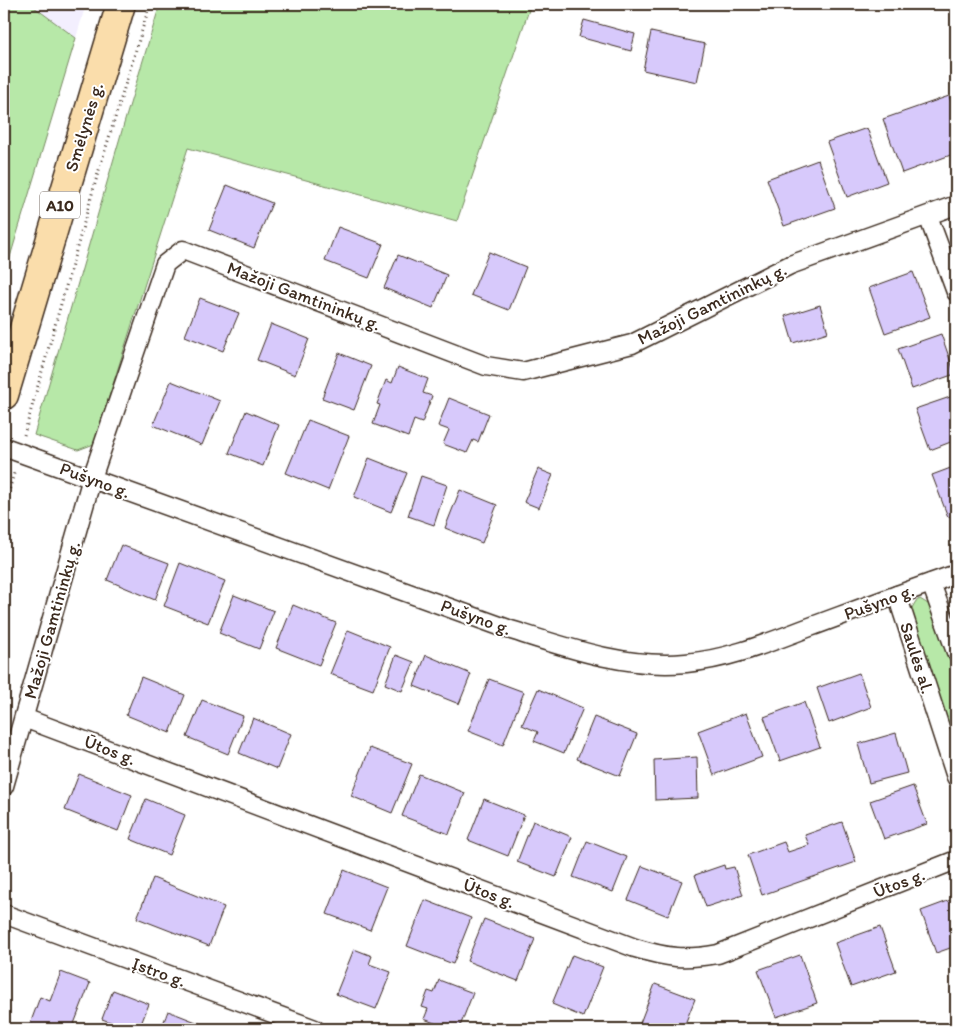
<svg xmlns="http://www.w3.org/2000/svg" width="960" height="1033" viewBox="0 0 960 1033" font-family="Itim,sans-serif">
	<rect width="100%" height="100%" fill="#fff"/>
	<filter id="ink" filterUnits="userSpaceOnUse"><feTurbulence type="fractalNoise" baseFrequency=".02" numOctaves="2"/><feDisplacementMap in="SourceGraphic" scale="10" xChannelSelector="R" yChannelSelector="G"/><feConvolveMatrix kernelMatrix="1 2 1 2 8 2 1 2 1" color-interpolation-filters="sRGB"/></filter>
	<g filter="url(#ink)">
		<path fill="#f3effe" d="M30,4H86L76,38Z"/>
		<g fill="#b7e8a8" stroke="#798963">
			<path d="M4,4H30L76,38L4,277Z"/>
			<path d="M160,4H531L457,221L188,148L94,444L78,450L34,435L123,127Z"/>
			<path d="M920,599L933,607L956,669V750L909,613L916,601Z"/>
		</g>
		<g fill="#d7c9fb" stroke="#3b2a1e">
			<path d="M584,20L635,34L631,51L579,37Z"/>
			<path d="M651,32L705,44L697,82L643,70Z"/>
			<path d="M949,96L956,115V153L902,173L883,119Z"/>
			<path d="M867,128L887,182L847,197L827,142Z"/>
			<path d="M818,160L835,208L784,226L767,179Z"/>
			<path d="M227,185L272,203L254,248L209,230Z"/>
			<path d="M338,227L383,244L369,278L325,261Z"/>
			<path d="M489,252L526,267L509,310L471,295Z"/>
			<path d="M398,255L447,275L433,308L384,288Z"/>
			<path d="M913,272L930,317L885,333L869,288Z"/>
			<path d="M200,298L239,313L223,351L185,336Z"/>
			<path d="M820,305L828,332L793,343L785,316Z"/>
			<path d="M271,324L309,339L295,375L257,360Z"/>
			<path d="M941,334L955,374L912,389L898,349Z"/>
			<path d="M339,353L371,366L354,410L322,398Z"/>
			<path d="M398,367L428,379L423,393L432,396L422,423L414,420L408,437L373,424L380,405L377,404L386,380L392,383Z"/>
			<path d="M171,381L220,401L202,445L153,425Z"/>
			<path d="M956,395V440L930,450L915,409Z"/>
			<path d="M449,398L489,414L478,442L473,440L467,453L443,444L449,430L438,426Z"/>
			<path d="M246,411L279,425L263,466L229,453Z"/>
			<path d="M308,420L349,436L328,490L286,473Z"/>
			<path d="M369,458L407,473L391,512L354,497Z"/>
			<path d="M956,466V514L948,517L932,475Z"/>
			<path d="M538,469L553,475L539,508L524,502Z"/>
			<path d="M421,476L447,485L434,525L408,516Z"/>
			<path d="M460,490L497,505L482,543L445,528Z"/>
			<path d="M121,545L169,563L155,600L107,580Z"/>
			<path d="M180,563L225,581L208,623L164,606Z"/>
			<path d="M234,595L274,611L259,649L219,633Z"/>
			<path d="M293,605L336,623L319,665L276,648Z"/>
			<path d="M348,630L390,647L373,690L330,674Z"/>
			<path d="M396,655L414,662L402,691L385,684Z"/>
			<path d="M426,655L471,674L459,704L414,686Z"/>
			<path d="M859,673L871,707L829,723L817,688Z"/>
			<path d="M141,677L185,695L170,733L126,715Z"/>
			<path d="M489,679L524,692L503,745L468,731Z"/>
			<path d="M538,689L583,708L564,753L534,741L538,732L522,725Z"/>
			<path d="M202,700L243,716L228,754L187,737Z"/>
			<path d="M804,702L820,747L780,761L764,717Z"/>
			<path d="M746,713L762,757L714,775L698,731Z"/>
			<path d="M594,717L637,734L620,776L577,759Z"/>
			<path d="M253,718L291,734L277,769L239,753Z"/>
			<path d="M896,733L907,773L869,783L858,744Z"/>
			<path d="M370,748L412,764L392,813L351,796Z"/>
			<path d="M697,757L698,798L655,800L654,760Z"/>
			<path d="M79,774L132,795L118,831L65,810Z"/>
			<path d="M419,774L465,793L449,834L402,816Z"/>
			<path d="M913,786L927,824L884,839L870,801Z"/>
			<path d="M146,799L185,815L169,855L130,839Z"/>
			<path d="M484,799L524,815L508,856L468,840Z"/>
			<path d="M533,821L572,837L556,877L517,862Z"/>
			<path d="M842,822L856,862L762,895L748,855L784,842L788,852L809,845L805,835Z"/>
			<path d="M587,841L627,857L613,892L573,877Z"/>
			<path d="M724,865L725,869L734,867L743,895L706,907L695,875Z"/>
			<path d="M642,866L682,881L668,916L628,900Z"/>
			<path d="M344,870L387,887L370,930L327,914Z"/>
			<path d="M153,878L224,907L209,946L137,918Z"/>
			<path d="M956,898V946L936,953L921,911Z"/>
			<path d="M425,900L471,918L453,964L407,946Z"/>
			<path d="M484,919L535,939L518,981L467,961Z"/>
			<path d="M880,927L896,971L851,987L835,943Z"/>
			<path d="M354,949L372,956L369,964L391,972L376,1009L336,994Z"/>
			<path d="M572,955L603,967L583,1017L552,1004Z"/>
			<path d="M800,955L817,1003L776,1017L758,970Z"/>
			<path d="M61,972L90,983L72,1029H45L30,1024L40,997L50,1001Z"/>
			<path d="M439,980L473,993L459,1029H450L424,1019L428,1009L422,1007L428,991L434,993Z"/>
			<path d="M655,984L695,999L683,1029H654L640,1023Z"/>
			<path d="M113,990L149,1004L139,1029H129L102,1019Z"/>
			<path d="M168,1011L214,1029H161Z"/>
		</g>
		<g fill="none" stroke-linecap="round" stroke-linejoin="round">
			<g stroke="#3b2a1e" stroke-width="21">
				<g id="street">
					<path d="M928,216L956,292"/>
					<path d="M4,447L508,629C565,647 626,669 686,663C730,659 770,642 810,627C859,609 907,591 956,574"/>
					<path d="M931,583L956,652"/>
					<path d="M897,595L956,777"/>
					<path d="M24,718L635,948C668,958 684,960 718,954L956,860"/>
					<path d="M4,786L92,478L165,264L183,250L486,366L523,372L632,344L790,265L956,205"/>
					<path d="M4,914L315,1029"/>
				</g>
			</g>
			<g stroke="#3b2a1e" stroke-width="31">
				<path id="highway" d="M4,395L121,4"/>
			</g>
			<g stroke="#3b2a1e" stroke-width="3" stroke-dasharray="1 4" stroke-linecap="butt">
				<path d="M24,435L96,180L150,4"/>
				<path d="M4,508L15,470"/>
			</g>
			<use href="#street" stroke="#fff" stroke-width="18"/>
			<use href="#highway" stroke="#faddab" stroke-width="28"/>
		</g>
	</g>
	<g text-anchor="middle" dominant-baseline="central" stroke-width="4" stroke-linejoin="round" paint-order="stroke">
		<rect fill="#fff" stroke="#766a62" stroke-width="1" x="40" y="191.5" width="40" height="27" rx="4"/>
		<g font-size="16" font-weight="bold" fill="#3b2a1e">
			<text x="60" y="205">A10</text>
		</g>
		<g font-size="18" fill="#3b2a1e" stroke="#fff">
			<text transform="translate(84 127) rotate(-73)">Smėlynės g.</text>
			<text transform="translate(304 296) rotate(21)">Mažoji Gamtininkų g.</text>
			<text transform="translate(712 304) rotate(-26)">Mažoji Gamtininkų g.</text>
			<text transform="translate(95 480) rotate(20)">Pušyno g.</text>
			<text transform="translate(879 602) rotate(-20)">Pušyno g.</text>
			<text transform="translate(476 617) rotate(20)">Pušyno g.</text>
			<text transform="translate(52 620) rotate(-74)">Mažoji Gamtininkų g.</text>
			<text transform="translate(917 658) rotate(72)">Saulės al.</text>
			<text transform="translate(110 750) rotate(21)">Ūtos g.</text>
			<text transform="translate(899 883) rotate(-21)">Ūtos g.</text>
			<text transform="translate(489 893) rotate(21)">Ūtos g.</text>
			<text transform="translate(159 972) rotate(20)">Įstro g.</text>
		</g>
	</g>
	<rect width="960" height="1033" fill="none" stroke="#fff" stroke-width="20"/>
	<rect x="10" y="10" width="940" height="1013" fill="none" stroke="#3b2a1e" stroke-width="2" filter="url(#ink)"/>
</svg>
